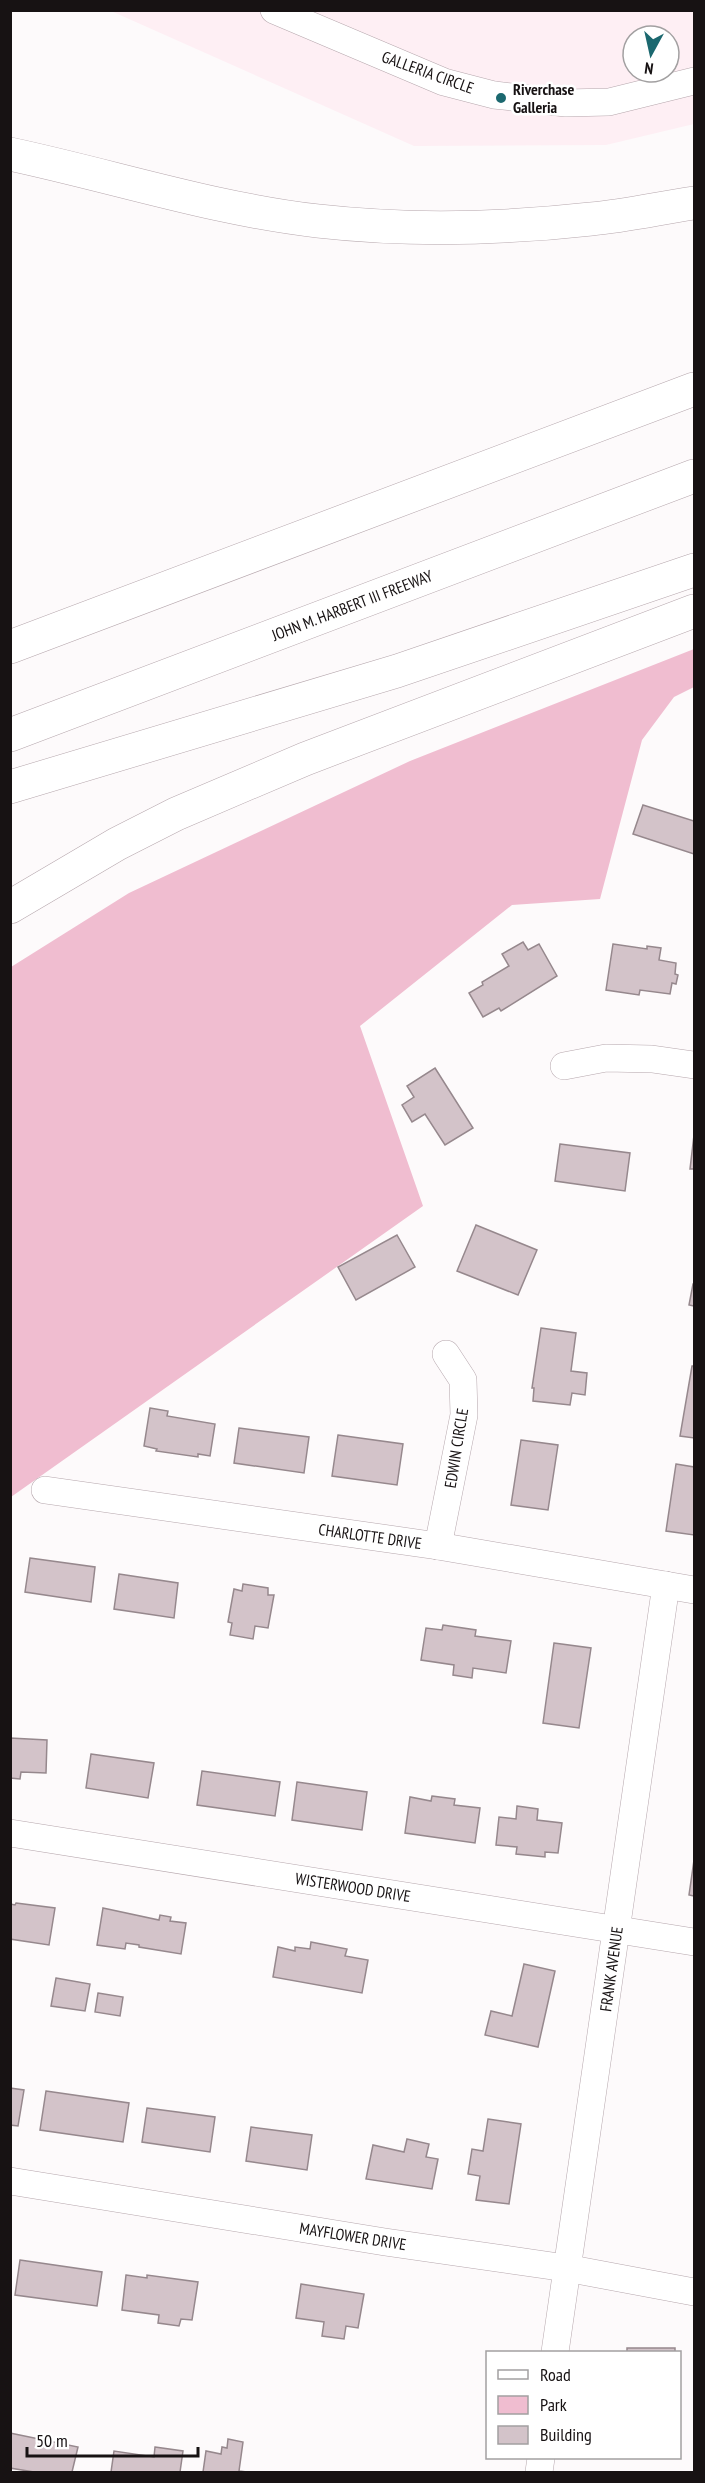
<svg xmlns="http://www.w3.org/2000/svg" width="705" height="2483" viewBox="0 0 705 2483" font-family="'PT Sans Narrow',sans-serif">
	<rect width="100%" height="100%" fill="#fdfafb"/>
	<path fill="#feeff4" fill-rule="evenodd" d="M111,11H694V124L606,145L414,146ZM633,36H669V72H633Z"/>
	<path fill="#f0bdd0" d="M694,649V687L674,697L642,740L600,899L512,905L360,1026L423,1206L11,1497V967L129,893L410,761Z"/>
	<g fill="#d3c3c9" stroke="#96888d" stroke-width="1.5">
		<path d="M643,805L694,821V854L633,834Z"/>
		<path d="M523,942L528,950L539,944L557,976L501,1011L499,1008L483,1017L469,993L483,985L482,982L509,966L502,954Z"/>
		<path d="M613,944L647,949V946L661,948L659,960L676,963L675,974L678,975L676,984L672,983L670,994L640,990L639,995L606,990Z"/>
		<path d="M435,1068L473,1128L445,1145L425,1114L412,1122L402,1105L414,1097L407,1086Z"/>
		<path d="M694,1135V1169H690Z"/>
		<path d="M560,1144L630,1153L625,1191L555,1181Z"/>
		<path d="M476,1225L537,1250L518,1295L457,1271Z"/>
		<path d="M397,1235L415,1267L356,1300L338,1267Z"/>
		<path d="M693,1284H694V1306L689,1305Z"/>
		<path d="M541,1328L576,1333L571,1371L587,1373L585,1395L572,1393L570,1405L533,1401L534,1388H532Z"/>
		<path d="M692,1366H694V1438L680,1436Z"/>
		<path d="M150,1408L168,1411L167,1416L215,1424L210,1456L198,1454V1457L156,1451L157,1449L144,1446Z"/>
		<path d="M239,1428L309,1437L304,1473L234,1463Z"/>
		<path d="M338,1435L403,1444L397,1485L332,1476Z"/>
		<path d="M521,1440L558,1445L548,1510L511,1505Z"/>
		<path d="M676,1464L694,1467V1535L666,1531Z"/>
		<path d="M30,1558L95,1567L91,1602L25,1592Z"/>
		<path d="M119,1574L178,1583L174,1618L114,1609Z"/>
		<path d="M243,1584L268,1588V1595H274L268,1628L255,1626L253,1639L230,1635L232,1623L228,1622L234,1589L242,1591Z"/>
		<path d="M443,1625L476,1630L475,1636L511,1641L506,1673L473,1668L472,1678L453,1675L454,1665L421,1660L426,1628L442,1630Z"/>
		<path d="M554,1643L591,1648L579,1728L543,1723Z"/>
		<path d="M10,1738L47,1740L46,1773L21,1772L20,1779L10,1778Z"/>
		<path d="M91,1754L154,1763L148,1798L86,1788Z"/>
		<path d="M202,1771L280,1782L275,1816L197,1805Z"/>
		<path d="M297,1782L367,1792L362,1830L292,1820Z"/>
		<path d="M432,1796L455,1799L454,1805L480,1808L475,1843L405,1833L410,1797L431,1801Z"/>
		<path d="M517,1806L538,1809L537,1820L562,1823L558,1853L545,1852V1857L516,1854L517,1847L496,1845L499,1817L516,1819Z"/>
		<path d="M694,1860V1896L689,1895Z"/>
		<path d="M16,1903L55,1908L49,1945L10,1939V1904L15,1905Z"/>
		<path d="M103,1908L159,1920L160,1915L171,1917L170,1921L186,1923L181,1954L139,1947V1945L126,1943L125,1949L97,1945Z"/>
		<path d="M311,1942L347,1949L345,1956L368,1960L362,1993L273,1977L278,1947L295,1951V1947L310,1949Z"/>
		<path d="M524,1964L555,1971L538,2047L485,2035L491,2011L512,2016Z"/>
		<path d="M56,1978L90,1984L85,2011L51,2006Z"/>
		<path d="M98,1993L123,1997L120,2016L95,2012Z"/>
		<path d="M10,2088L24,2090L18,2126L10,2125Z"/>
		<path d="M46,2091L129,2103L123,2142L40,2130Z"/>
		<path d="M147,2108L215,2117L210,2152L142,2142Z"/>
		<path d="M488,2119L521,2124L509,2204L476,2200L480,2176L468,2174L472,2149L483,2151Z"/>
		<path d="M251,2127L312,2135L307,2170L246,2161Z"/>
		<path d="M407,2139L429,2144L426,2157L438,2159L432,2189L366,2179L373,2145L404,2152Z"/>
		<path d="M20,2260L102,2272L97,2306L15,2295Z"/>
		<path d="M126,2275L147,2278V2275L198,2282L192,2320L181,2319L179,2326L158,2323L159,2315L122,2310Z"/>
		<path d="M301,2284L364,2294L358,2328L346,2326L344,2339L322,2336L324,2322L296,2318Z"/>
		<rect x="627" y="2348" width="48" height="4"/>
		<path d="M10,2433L78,2447L72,2472H34L10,2468Z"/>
		<path d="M228,2439L243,2442L239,2471L247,2472H203L206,2451L221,2454L222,2447L227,2448Z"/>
		<path d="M155,2447L183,2451L180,2472H111L114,2451L154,2457Z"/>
	</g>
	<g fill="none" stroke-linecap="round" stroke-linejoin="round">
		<g stroke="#b6a7ad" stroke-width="28">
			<g id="minor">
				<path d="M274,10L444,82L494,95L566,103L609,102L694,81"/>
				<path d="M564,1066L606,1058L652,1059L694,1065"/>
				<path d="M45,1490L438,1546L694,1590"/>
				<path d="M438,1546L464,1415L463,1380L446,1354"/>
				<path d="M10,1833L694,1942"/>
				<path d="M10,2181L385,2242L566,2268L694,2292"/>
				<path d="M555,2352L666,1585"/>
				<path d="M539,2472L541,2458"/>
			</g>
		</g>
		<g stroke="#b6a7ad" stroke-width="34">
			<g id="highway">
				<path d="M10,154C113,176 213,209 318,221C407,231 501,229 591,219C626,216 660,208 694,203"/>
				<path d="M10,647L694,389"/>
				<path d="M10,735L694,476"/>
				<path d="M10,787L397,671L694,570"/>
				<path d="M10,907L117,844L176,814L305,759L694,611"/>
			</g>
		</g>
		<use href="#minor" stroke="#fff" stroke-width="27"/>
		<use href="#highway" stroke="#fff" stroke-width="33"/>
	</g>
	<circle fill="#1b686f" stroke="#fff" stroke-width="2" cx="501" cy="98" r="6"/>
	<g text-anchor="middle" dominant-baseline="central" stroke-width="5" stroke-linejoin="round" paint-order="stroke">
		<g font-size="16" fill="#171213" stroke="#fff">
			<text transform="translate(428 72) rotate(20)">GALLERIA CIRCLE</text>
			<text transform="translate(352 605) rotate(-21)">JOHN M. HARBERT III FREEWAY</text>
			<text transform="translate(456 1448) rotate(-81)">EDWIN CIRCLE</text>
			<text transform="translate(370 1536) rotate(8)">CHARLOTTE DRIVE</text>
			<text transform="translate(353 1887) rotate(9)">WISTERWOOD DRIVE</text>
			<text transform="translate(611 1969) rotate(-82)">FRANK AVENUE</text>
			<text transform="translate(353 2236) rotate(9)">MAYFLOWER DRIVE</text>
		</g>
		<g font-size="16" font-weight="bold" fill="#171213" stroke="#fff" text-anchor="start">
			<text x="513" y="89">Riverchase<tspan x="513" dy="18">Galleria</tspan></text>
		</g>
	</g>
	<rect width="705" height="2483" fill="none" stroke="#171213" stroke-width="24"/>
	<rect x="486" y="2351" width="195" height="108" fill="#ffffff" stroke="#a2a0a1" stroke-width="1.5"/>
	<rect x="498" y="2370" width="30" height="9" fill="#ffffff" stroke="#a2a0a1" stroke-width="1.5"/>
	<text x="540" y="2381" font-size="18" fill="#171213">Road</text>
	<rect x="498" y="2396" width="30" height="18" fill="#f0bdd0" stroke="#a2a0a1" stroke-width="1.5"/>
	<text x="540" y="2411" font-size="18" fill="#171213">Park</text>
	<rect x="498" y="2426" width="30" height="18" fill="#d3c3c9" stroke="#a2a0a1" stroke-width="1.5"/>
	<text x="540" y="2441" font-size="18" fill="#171213">Building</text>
	<g transform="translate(651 54) rotate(188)"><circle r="28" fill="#ffffff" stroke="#a2a0a1" stroke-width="1.5"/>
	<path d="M0-4.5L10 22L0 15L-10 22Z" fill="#1b686f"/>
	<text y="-9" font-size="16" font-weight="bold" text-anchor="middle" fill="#171213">N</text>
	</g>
	<path d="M27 2447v9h171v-9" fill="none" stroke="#171213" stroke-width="3"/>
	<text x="36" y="2447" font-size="18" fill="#171213" stroke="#ffffff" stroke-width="4.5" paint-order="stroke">50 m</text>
</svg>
